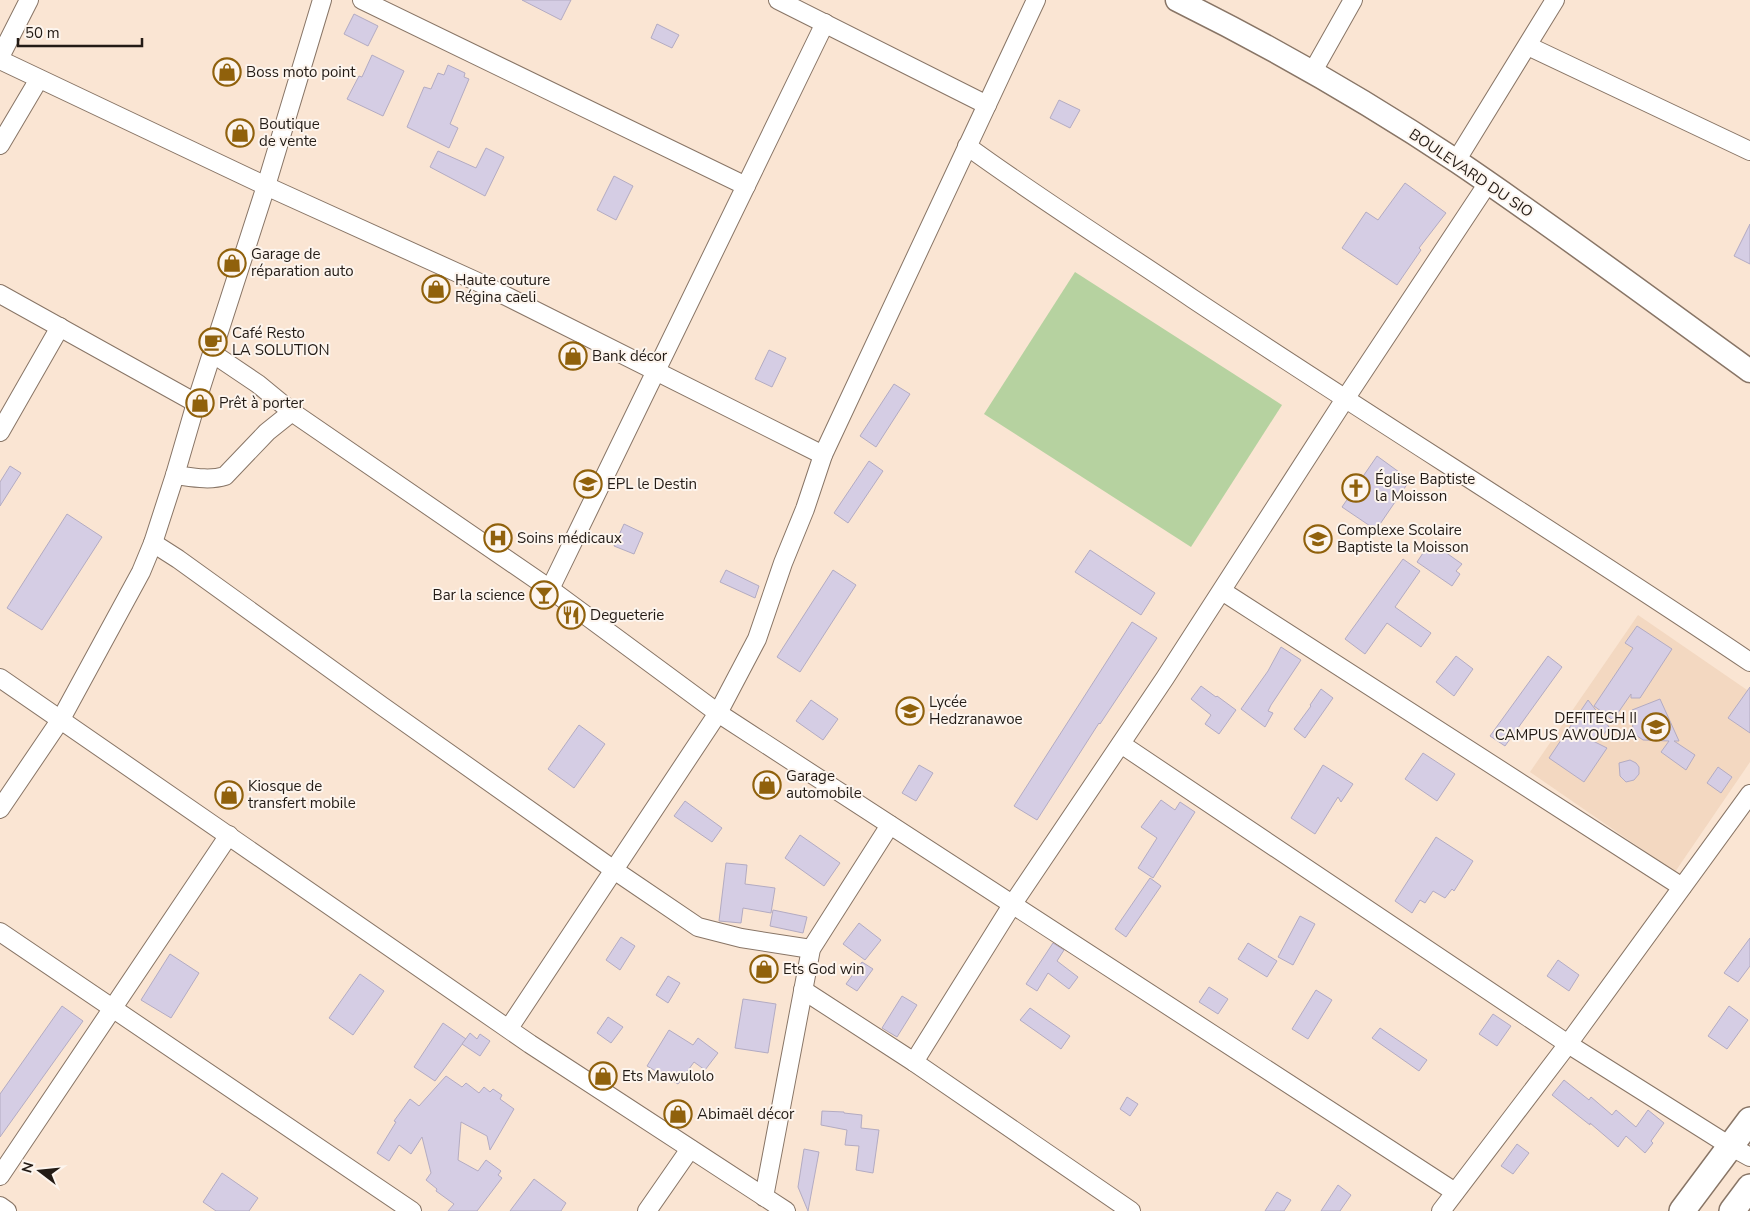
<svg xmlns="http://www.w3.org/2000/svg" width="1750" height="1211" viewBox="0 0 1750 1211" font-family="'Nunito Sans',sans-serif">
	<rect width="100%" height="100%" fill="#fae5d3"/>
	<path fill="#f3d8c1" d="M1638,615L1750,692V762L1675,872L1530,772Z"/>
	<path fill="#b6d2a0" d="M1075,272L1282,405L1191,547L984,414Z"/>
	<g fill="#d5cde4" stroke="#b3abc2">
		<path d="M522,0H571L561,20Z"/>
		<path d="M354,14L378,26L368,46L344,34Z"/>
		<path d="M657,24L679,35L672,48L651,38Z"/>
		<path d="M372,55L404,71L383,116L347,99L359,76L362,77Z"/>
		<path d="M448,65L465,73L464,77L469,79L450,124L458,128L449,148L407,127L424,87L431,89L438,73L444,75Z"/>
		<path d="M1059,100L1080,110L1070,128L1050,118Z"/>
		<path d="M486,148L504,157L485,196L430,167L438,151L476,168Z"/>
		<path d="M614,176L633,186L616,220L597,210Z"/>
		<path d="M1405,183L1446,213L1419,248L1421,250L1397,285L1342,248L1366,212L1378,220Z"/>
		<path d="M1750,224V264L1734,256Z"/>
		<path d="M769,350L786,358L772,387L755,379Z"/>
		<path d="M894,384L910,394L876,447L860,436Z"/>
		<path d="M1377,456L1410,480L1376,530L1342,507Z"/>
		<path d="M869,461L883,471L848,523L834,513Z"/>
		<path d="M10,466L21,473L0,506V482Z"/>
		<path d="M67,514L102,537L42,630L7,608Z"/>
		<path d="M624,524L643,533L634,554L614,546Z"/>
		<path d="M1429,544L1436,549L1438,547L1462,564L1456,571L1460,574L1452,586L1417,562Z"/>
		<path d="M1090,550L1155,593L1141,615L1075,572Z"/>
		<path d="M1403,559L1420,571L1395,607L1431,633L1421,647L1387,623L1365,654L1345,639Z"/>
		<path d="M726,570L759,586L755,598L720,582Z"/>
		<path d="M833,570L856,585L800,672L777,657Z"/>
		<path d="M1132,622L1157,638L1100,724L1099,723L1037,820L1014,806Z"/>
		<path d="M1637,626L1672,649L1640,698H1631V694L1613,720L1594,706L1633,648L1625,643Z"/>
		<path d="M1281,647L1301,660L1271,705L1268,711L1273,713L1265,727L1241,709L1268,671Z"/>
		<path d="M1456,656L1473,669L1454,696L1436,682Z"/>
		<path d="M1548,656L1562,667L1505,746L1490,736Z"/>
		<path d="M1201,686L1216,697L1217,696L1236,710L1219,734L1205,724L1211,715L1191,699Z"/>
		<path d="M1750,687V733L1728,718Z"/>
		<path d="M1321,689L1333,698L1305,738L1294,729L1311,706L1310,705Z"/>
		<path d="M1660,699L1679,741H1674L1695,755L1686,770L1661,752L1669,741L1643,740L1633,733L1632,710Z"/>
		<path d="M811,700L838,719L823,740L796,721Z"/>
		<path d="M1588,700L1609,727L1601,738H1587L1607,748L1584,782L1549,758Z"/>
		<path d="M579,725L605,744L574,788L548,769Z"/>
		<path d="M1423,753L1455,774L1437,801L1405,779Z"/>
		<path d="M1630,760L1636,763L1639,767V774L1634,780L1626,782L1620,776L1619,763Z"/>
		<path d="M919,765L933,773L916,801L902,793Z"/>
		<path d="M1323,765L1353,784L1341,802L1338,797L1315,834L1291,818Z"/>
		<path d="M1718,767L1732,777L1721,793L1707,783Z"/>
		<path d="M1161,800L1175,810L1180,802L1195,812L1153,878L1138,868L1157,838L1141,827Z"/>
		<path d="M685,801L722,828L712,842L674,816Z"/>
		<path d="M800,835L840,863L824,886L785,858Z"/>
		<path d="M1436,837L1473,861L1454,891L1452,889L1445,898L1433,891L1425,903L1420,900L1412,913L1395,901Z"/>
		<path d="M726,863L747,865L745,884L775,888L771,913L743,908L741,923L719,921Z"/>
		<path d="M1150,878L1161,886L1126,937L1115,929Z"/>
		<path d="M773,910L807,917L803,933L770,926Z"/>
		<path d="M1300,916L1315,924L1293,965L1278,957Z"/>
		<path d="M859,923L881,940L865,960L843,944Z"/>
		<path d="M621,937L635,946L620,970L606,960Z"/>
		<path d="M1750,938V966L1738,982L1724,973Z"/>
		<path d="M1053,943L1064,950L1057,961L1078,977L1069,989L1048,973L1037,991L1026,984Z"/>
		<path d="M1248,943L1277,961L1267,977L1238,959Z"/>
		<path d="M170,954L199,973L171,1018L141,1000Z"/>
		<path d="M1558,960L1579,975L1569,991L1547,976Z"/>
		<path d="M862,962L873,969L857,991L846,984Z"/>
		<path d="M360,974L384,991L353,1035L329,1018Z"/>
		<path d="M668,976L680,983L668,1003L656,995Z"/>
		<path d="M1209,987L1228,999L1218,1014L1199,1002Z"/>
		<path d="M1316,990L1332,1000L1308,1039L1292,1029Z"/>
		<path d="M902,996L917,1005L897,1037L882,1028Z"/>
		<path d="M743,999L776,1004L768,1053L735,1048Z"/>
		<path d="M62,1006L83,1021L0,1137V1094Z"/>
		<path d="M1729,1006L1748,1020L1727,1049L1708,1036Z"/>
		<path d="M1030,1008L1070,1036L1061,1049L1020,1020Z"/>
		<path d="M1493,1014L1511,1026L1497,1046L1479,1034Z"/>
		<path d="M608,1017L623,1027L611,1043L597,1033Z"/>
		<path d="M443,1023L466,1039L435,1081L414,1067Z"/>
		<path d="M1380,1028L1427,1060L1419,1071L1372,1038Z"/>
		<path d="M669,1030L693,1045L698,1038L718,1053L705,1070L694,1062L678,1084L647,1066Z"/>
		<path d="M470,1033L477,1039L480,1034L490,1041L480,1056L462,1044Z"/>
		<path d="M446,1076L462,1087L466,1083L479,1093L484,1087L490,1092L493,1089L502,1095L500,1099L514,1109L490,1150L487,1136L461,1122L458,1160L478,1171L486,1160L501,1171L498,1175L502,1178L477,1211H448L454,1204L436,1191L437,1189L426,1180L431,1173L422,1137L411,1154L399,1145L389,1161L377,1153L396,1122L394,1121L410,1099L419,1106Z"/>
		<path d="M1564,1080L1589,1100L1591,1097L1612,1115L1616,1110L1636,1127L1648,1110L1664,1123L1651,1141L1653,1143L1645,1153L1626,1136L1618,1147L1590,1123V1125L1552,1095Z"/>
		<path d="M1127,1097L1138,1104L1130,1116L1120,1109Z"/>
		<path d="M822,1111L844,1112V1113L862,1115L861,1128L879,1130L873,1173L856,1170L859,1146L845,1145L847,1130L821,1125Z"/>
		<path d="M1517,1144L1529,1153L1513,1174L1501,1166Z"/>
		<path d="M804,1149L819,1152L808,1211L798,1187Z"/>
		<path d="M222,1173L258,1198L249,1211H216L203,1202Z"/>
		<path d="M534,1179L566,1203L561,1211H510Z"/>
		<path d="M1338,1185L1351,1195L1340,1211H1321Z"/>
		<path d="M1277,1192L1291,1200L1284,1211H1265Z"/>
	</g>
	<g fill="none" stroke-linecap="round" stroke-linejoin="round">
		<g stroke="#887566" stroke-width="20">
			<g id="minor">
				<path d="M362,0L746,186"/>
				<path d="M778,0L987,105"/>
				<path d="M1528,46L1750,151"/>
				<path d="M0,57L29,0"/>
				<path d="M0,60L266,186L480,283L823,455"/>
				<path d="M1313,71L1353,0"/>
				<path d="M0,145L39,79"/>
				<path d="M967,146C1041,200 1118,248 1193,299C1378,422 1566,538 1750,662"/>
				<path d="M1456,161L1555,0"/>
				<path d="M0,294L196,403"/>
				<path d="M212,353L258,384L292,412L550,589L718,713L1455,1192"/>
				<path d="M0,432L60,327"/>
				<path d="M175,475C191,477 209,481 225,476L267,432L292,412"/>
				<path d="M153,543L178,559L382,706L614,870L698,927L741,938L811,949"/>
				<path d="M550,589L825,23"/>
				<path d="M1222,591L1682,887"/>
				<path d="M0,678L530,1044L786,1211"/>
				<path d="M1121,744L1568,1044L1730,1146L1750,1157"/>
				<path d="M0,809L61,719L141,572L153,543L175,475L196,403L266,186L322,0"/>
				<path d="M0,932L412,1211"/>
				<path d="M803,990L914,1062L1131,1211"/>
				<path d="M509,1028L718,713L757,639L783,563L805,509L823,455L1036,0"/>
				<path d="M914,1062L1012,905L1165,678L1345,399L1488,183"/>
				<path d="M0,1176L229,835"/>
				<path d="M764,1197L811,949L890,825"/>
				<path d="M0,1206L7,1211"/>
				<path d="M647,1211L690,1149"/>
				<path d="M1441,1211L1568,1044L1750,794"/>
			</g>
		</g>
		<g stroke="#887566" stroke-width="25">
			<path id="tertiary" d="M1177,0C1274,48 1368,102 1458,162C1557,229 1653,301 1750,371"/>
		</g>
		<g stroke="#887566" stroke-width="28">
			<g id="secondary">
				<path d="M1682,1211L1750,1120"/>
				<path d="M1732,1211L1750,1187"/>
			</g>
		</g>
		<use href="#minor" stroke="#fff" stroke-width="18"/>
		<use href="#tertiary" stroke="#fff" stroke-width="22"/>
		<use href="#secondary" stroke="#fff" stroke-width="25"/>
	</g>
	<defs>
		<g id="shop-ring" transform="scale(1.4375)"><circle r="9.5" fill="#fdf5ee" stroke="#90610c" stroke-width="1.5"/><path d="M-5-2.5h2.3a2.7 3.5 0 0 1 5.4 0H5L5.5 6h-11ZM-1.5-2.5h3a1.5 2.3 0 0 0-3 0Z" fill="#90610c"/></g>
		<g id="cafe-ring" transform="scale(1.4375)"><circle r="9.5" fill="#fdf5ee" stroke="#90610c" stroke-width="1.5"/><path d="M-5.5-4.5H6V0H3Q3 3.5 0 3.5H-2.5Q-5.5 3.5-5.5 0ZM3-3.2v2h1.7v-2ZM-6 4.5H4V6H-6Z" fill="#90610c"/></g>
		<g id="school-ring" transform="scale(1.4375)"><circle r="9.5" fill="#fdf5ee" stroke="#90610c" stroke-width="1.5"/><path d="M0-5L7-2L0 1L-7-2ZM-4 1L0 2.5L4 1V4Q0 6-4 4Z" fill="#90610c"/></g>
		<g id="church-ring" transform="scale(1.4375)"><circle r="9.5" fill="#fdf5ee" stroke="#90610c" stroke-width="1.5"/><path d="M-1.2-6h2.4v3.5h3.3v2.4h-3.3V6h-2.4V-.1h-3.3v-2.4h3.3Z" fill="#90610c"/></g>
		<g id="hospital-ring" transform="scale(1.4375)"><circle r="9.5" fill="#fdf5ee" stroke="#90610c" stroke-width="1.5"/><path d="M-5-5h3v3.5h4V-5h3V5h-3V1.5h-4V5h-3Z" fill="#90610c"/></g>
		<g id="bar-ring" transform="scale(1.4375)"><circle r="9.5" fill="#fdf5ee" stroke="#90610c" stroke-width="1.5"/><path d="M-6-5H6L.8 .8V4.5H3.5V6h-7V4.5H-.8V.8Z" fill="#90610c"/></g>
		<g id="restaurant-ring" transform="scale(1.4375)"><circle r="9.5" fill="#fdf5ee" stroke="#90610c" stroke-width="1.5"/><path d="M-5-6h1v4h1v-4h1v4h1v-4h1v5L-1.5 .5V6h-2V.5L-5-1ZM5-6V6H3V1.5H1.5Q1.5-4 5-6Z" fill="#90610c"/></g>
		<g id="university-ring" transform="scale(1.4375)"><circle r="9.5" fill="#fdf5ee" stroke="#90610c" stroke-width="1.5"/><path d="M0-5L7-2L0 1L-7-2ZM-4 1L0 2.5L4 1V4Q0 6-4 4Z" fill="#90610c"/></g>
	</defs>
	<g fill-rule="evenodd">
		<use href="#shop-ring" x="227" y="72"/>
		<use href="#shop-ring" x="240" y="133"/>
		<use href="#shop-ring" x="232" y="263"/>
		<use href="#shop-ring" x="436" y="289"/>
		<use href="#cafe-ring" x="213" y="342"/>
		<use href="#shop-ring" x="573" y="356"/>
		<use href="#shop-ring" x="200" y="403"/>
		<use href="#school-ring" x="588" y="484"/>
		<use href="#church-ring" x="1356" y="488"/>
		<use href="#hospital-ring" x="498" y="538"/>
		<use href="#school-ring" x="1318" y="539"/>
		<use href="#bar-ring" x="544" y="595"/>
		<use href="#restaurant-ring" x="571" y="615"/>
		<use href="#school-ring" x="910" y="711"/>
		<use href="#university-ring" x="1656" y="727"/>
		<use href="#shop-ring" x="767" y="785"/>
		<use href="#shop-ring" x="229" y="795"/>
		<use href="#shop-ring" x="764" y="969"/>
		<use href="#shop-ring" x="603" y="1076"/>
		<use href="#shop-ring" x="678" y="1114"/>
	</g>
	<g text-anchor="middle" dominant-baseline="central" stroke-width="4" stroke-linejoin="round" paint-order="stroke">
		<g font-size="15" fill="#231b15" stroke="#fdf5ee" text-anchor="start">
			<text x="246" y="72">Boss moto point</text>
			<text x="259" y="124">Boutique<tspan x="259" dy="17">de vente</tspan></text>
			<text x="251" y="254">Garage de<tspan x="251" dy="17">réparation auto</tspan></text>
			<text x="455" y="280">Haute couture<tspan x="455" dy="17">Régina caeli</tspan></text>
			<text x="232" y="333">Café Resto<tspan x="232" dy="17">LA SOLUTION</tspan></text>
			<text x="592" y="356">Bank décor</text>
			<text x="219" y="403">Prêt à porter</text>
			<text x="1375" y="479">Église Baptiste<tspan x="1375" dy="17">la Moisson</tspan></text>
			<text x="607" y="484">EPL le Destin</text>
			<text x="1337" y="530">Complexe Scolaire<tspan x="1337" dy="17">Baptiste la Moisson</tspan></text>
			<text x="517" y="538">Soins médicaux</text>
			<text x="525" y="595" text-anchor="end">Bar la science</text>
			<text x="590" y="615">Degueterie</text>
			<text x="929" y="702">Lycée<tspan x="929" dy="17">Hedzranawoe</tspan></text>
			<text x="1637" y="718" text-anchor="end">DEFITECH II<tspan x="1637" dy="17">CAMPUS AWOUDJA</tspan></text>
			<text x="786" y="776">Garage<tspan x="786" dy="17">automobile</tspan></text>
			<text x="248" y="786">Kiosque de<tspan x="248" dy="17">transfert mobile</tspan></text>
			<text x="783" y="969">Ets God win</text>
			<text x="622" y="1076">Ets Mawulolo</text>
			<text x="697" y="1114">Abimaël décor</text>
		</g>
		<g font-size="15" fill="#231b15" stroke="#fdf5ee">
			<text transform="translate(1471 173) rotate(34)">BOULEVARD DU SIO</text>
		</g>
	</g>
	<g transform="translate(40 1171) rotate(286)" stroke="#fdf5ee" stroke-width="4" paint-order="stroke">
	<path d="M0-4L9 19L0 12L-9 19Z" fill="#231b15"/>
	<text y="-8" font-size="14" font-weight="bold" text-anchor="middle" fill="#231b15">N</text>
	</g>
	<path d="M18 38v8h124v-8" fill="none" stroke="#231b15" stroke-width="2.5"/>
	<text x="25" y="38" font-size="15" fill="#231b15" stroke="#fdf5ee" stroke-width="4" paint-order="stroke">50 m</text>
</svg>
